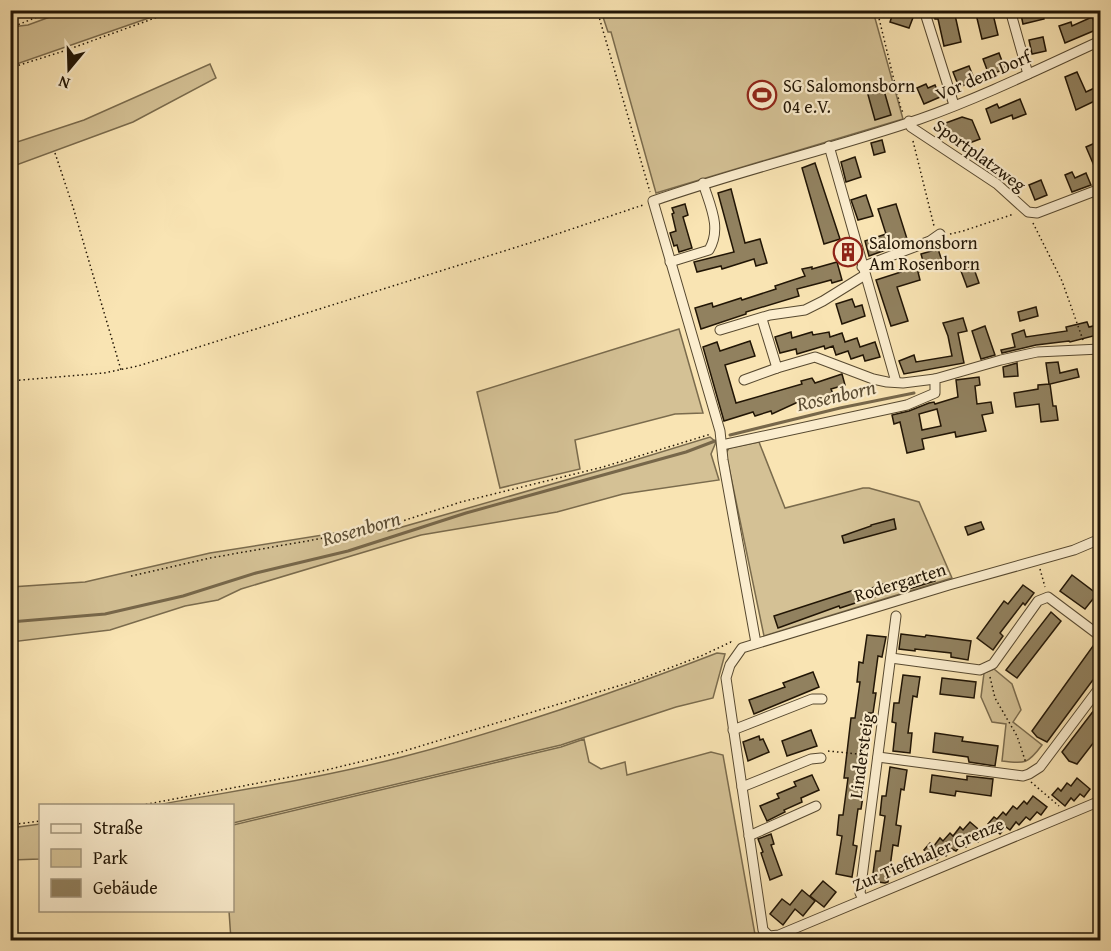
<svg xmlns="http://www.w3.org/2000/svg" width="1111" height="951" viewBox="0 0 1111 951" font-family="'Gentium Book Plus',serif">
	<rect width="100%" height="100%" fill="#f9e4b3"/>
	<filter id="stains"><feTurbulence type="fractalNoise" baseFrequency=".00333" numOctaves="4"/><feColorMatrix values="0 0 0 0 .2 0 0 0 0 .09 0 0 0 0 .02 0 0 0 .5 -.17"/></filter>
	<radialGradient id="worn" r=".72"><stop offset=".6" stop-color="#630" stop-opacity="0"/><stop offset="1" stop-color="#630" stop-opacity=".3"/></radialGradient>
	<g fill="#d4c195" stroke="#7a6b4d" stroke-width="1.5">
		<path d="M66,11L67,10L169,11L11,66V27L28,25Z"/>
		<path d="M601,11H873L903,119L656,193L611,32H608Z"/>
		<path d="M210,64L216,78L133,122L11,167V144L84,120Z"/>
		<path d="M679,329L703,413L675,414L575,440L580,469L500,488L477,392Z"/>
		<path d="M710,437L716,442L711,454L719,480L623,494L557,512L421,535L241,589L218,600L185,606L110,630L11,642V587L85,582L210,553L385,525L388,531L622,464Z"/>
		<path d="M759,442L785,508L863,488H869L919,502L952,578L764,636L726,453L729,448Z"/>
		<path d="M717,653L725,654L713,698L676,707L561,745L233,823L232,806L157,805C239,790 322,778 402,757C509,729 614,693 717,653Z"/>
		<path d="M994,669L1012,684L1021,710L1013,722L1042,745C1028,764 1025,764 1002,761L1006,724L992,722L981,697L984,673Z"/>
		<path d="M584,739L589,762L601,769L625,762L627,775L711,752L723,755L756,940H231L229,911L232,910L233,825L561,747Z"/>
		<path d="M40,824V859L11,860V828Z"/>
	</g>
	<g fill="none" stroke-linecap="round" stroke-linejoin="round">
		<g stroke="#77674a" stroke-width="3">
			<path d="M730,435L840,408L914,393"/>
			<path d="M10,622L105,614L183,596L256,573L348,551L466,513L686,452L715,441"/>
		</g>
	</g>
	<g fill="#91815f" stroke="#211505" stroke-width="1.5" fill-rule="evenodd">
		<path d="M894,10L914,15L909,28L890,22Z"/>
		<path d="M933,10H959L960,14L955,15L961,42L944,46L938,19H935Z"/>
		<path d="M975,10H992L998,35L982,39Z"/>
		<path d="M1020,10H1042L1044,19L1023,24Z"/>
		<path d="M1092,17L1098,29L1065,43L1059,26L1071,22L1072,26Z"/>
		<path d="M1043,37L1046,51L1032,54L1029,40Z"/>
		<path d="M999,53L1005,69L989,75L983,59Z"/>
		<path d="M969,66L975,81L959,87L953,72Z"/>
		<path d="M1077,72L1086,92L1101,85V98L1076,110L1065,77Z"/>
		<path d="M926,84L928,88L935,85L940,97L924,104L917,88Z"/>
		<path d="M883,87L891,115L875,120L867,91Z"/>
		<path d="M1020,99L1026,114L1013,119L1012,115L991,123L986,109L997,104L999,108Z"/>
		<path d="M962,117L972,120L980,139L967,144L948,137L943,124Z"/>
		<path d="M882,140L885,152L874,155L871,143Z"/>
		<path d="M1095,143L1101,158V182L1086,147Z"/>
		<path d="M855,157L861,177L846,182L841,162Z"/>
		<path d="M815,163L840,239L824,244L802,168Z"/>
		<path d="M1072,172L1075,178L1086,173L1091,185L1072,192L1065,175Z"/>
		<path d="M1041,180L1047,195L1035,200L1029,185Z"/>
		<path d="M731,189L745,243L760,239L767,263L756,266L754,259L722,269L721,266L697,272L694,262L734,252L718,193Z"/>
		<path d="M866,195L873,216L858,220L851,200Z"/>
		<path d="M685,204L688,215L683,217L692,248L679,252L677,245L674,246L670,233L676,231L672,214L674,213L672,208Z"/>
		<path d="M896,204L908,242L869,256L865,241L886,234L878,209Z"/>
		<path d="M938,249L943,264L918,272L920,280L897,287L908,321L891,326L876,280L901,272L900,268L923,261L921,254Z"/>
		<path d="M837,262L842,280L832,283L831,280L820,283L797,289L799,296L746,312V314L701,329L695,308L712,303L713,307L741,298L742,300L776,289L775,286L805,276L802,269L812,267V269Z"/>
		<path d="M973,266L979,283L967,287L961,271Z"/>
		<path d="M852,299L855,307L862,305L865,316L842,324L836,304Z"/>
		<path d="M1036,307L1038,316L1020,321L1018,312Z"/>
		<path d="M963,318L967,331L958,333L964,363L904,374L899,361L914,355L916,362L952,356L948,336L943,323Z"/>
		<path d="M1087,322L1089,327L1101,324V334L1070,342L1069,341L1036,345L1002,353L1001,350L1015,347L1012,334L1024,330L1026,337L1067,331L1066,327Z"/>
		<path d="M985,326L995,355L981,359L972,331Z"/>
		<path d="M791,332L792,338L812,332L813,335L829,332L830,337L842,333L845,342L857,338L860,347L875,342L880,357L865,361L863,355L851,359L848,351L836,355L833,346L825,349L824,346L797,354L796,349L780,353L775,337Z"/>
		<path d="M750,341L755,356L725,365L736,403L802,384L801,381L812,378L815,383L842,374L845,385L831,389L833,394L798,402L772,414L771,411L755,416L753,412L724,421L703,347L717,342L720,351Z"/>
		<path d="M1058,362L1060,373L1077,369L1079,377L1050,384L1053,406H1056L1058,420L1041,422L1039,404L1016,407L1014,393L1038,389V385L1049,384L1046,363Z"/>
		<path d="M1017,363L1018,376L1004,377L1003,367Z"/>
		<path d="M979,377L980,385L975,386L977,404L991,402L993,413L982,415L986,431L956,437L955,432L922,439L924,449L907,453L900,422L894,424L892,415L909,411L929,403L934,402L935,404L958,397L956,380ZM937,409L941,426L922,430L919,414Z"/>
		<path d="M894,519L896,529L844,543L842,536L871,526V525Z"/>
		<path d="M981,522L984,529L968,535L965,527Z"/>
		<path d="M934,569L936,577L934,578L935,581L902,591L899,582Z"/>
		<path d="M1072,575L1097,594L1085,609L1060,591Z"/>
		<path d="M886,583L889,592L840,608L839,606L778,628L774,616L854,590L855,594Z"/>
		<path d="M1023,585L1034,593L1025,605L1023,603L1000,633L1003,636L993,650L977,638L1004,601L1008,604Z"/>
		<path d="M1051,612L1061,621L1017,678L1006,670Z"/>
		<path d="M901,634L925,637L926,635L971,641L968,660L951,657V653L915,649V651L899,649Z"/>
		<path d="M867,635L886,637L882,657L878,656L873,693H876L873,713H868L860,789L864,790L861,809H858L853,845L857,846L852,877L836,874L842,836L837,835L839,815H843L848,778H844L851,718H855L860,682H857L859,662L863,663Z"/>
		<path d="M1093,646L1101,652V669L1047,742L1037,737L1032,731Z"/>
		<path d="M813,672L819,687L754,714L749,700L785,687L783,683Z"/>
		<path d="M903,675L920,677L917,697L913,696L908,733H912L910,753L893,751L896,723L892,722L894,703H899Z"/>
		<path d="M942,678L976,682L974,698L940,694Z"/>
		<path d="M1101,701V733L1077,764L1069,761L1062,752Z"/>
		<path d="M811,730L817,746L787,756L782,741Z"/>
		<path d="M935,733L963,737L962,741L998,746L995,766L969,762L968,757L933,752Z"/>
		<path d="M759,736L760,740L763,739L769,752L748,761L743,742Z"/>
		<path d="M890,767L907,770L904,790L901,789L896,825L901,826L898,846L893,845L888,882L885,883L872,881L876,851H880L885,816L880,815L882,796H886Z"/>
		<path d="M812,775L819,790L801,798L802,802L784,810L785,812L767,821L760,806L779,798L777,794L796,786L794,782Z"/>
		<path d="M932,775L967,780V776L993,779L991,796L956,791L955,796L930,792Z"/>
		<path d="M1077,778L1090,789L1084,797L1080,794L1074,801L1071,798L1065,806L1052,795L1058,788L1061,791L1067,783L1071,786Z"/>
		<path d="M1033,796L1047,807L1041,815L1037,812L1030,820L1026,817L1019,825L1016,822L1010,830L1006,827L1000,834L988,824L994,817L997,819L1003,812L1006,815L1013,806L1017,809L1024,801L1027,804Z"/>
		<path d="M970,822L984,834L978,842L973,838L966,847L963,843L956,851L952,849L946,856L943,853L937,860L924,850L930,843L934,846L940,838L943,841L950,833L953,836L960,827L963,830Z"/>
		<path d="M771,834L774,844L771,845L782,875L770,880L761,853L763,852L758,839Z"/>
		<path d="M823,881L836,892L824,907L810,896Z"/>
		<path d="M802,890L815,901L803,916L795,909L783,925L770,914L782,899L790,905Z"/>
	</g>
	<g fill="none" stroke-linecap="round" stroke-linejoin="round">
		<g stroke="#574930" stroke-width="11">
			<g id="minor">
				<path d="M924,10L954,105"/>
				<path d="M1010,10L1028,74"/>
				<path d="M909,121L911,127L997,184L1028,212L1037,213L1100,189"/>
				<path d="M829,146L896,382"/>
				<path d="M670,262L709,250C722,228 710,206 703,183"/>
				<path d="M862,267L930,241L940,234"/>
				<path d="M762,319L777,368L815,357L873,379L887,382L903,383L935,379"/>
				<path d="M720,330L770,315L805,310L823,301L865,275"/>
				<path d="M744,380L777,368"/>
				<path d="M722,445L907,405L935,393V379L1001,360L1037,352L1100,349"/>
				<path d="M1100,539L1074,550L949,585L742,648L730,665L726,678L763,930L769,936L779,935L1100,801"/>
				<path d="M756,643L723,460L720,431L653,201C741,170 832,149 920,119C982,97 1041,68 1100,41"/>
				<path d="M891,658L980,670L993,664L1038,601L1048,597L1100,636"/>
				<path d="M733,730L812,699H822"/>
				<path d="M878,757L1023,776L1029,774L1040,767L1100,687"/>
				<path d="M742,787L811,759L821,758"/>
				<path d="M749,836L816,806"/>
				<path d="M863,899L860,893L896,616"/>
			</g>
		</g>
		<g stroke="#211505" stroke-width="1.5" stroke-dasharray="1.5 3" stroke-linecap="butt">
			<path d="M597,10L650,192"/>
			<path d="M877,10L901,109L904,114"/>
			<path d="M10,28L54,10"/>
			<path d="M10,68L64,51L177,10"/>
			<path d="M913,141L934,226"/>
			<path d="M55,153L73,207L121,370"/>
			<path d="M1033,223L1062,281L1083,340"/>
			<path d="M950,234L963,231L1014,214"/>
			<path d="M10,381L104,373L138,366L536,241L643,205"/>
			<path d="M1040,569L1045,587"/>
			<path d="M131,576L210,558L381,528L461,502L603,467L711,434"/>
			<path d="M990,677L995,698L1017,736L1026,763"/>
			<path d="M828,751L868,755"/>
			<path d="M1031,782L1059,806"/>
			<path d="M137,806L322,771L401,752L638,680L701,656L731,642L733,643"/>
			<path d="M10,825L40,821"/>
		</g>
		<use href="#minor" stroke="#fbedce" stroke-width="9"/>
	</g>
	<defs>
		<g id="stadium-ring" transform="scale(1.5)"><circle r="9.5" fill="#fbedce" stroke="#8f2418" stroke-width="1.5"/><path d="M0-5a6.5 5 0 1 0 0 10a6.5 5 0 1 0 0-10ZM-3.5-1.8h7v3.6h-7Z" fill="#8f2418"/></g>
		<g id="building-ring" transform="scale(1.5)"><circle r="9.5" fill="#fbedce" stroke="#8f2418" stroke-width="1.5"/><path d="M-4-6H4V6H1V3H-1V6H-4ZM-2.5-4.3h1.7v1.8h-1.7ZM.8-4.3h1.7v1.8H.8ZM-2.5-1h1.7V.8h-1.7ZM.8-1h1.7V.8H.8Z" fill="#8f2418"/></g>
	</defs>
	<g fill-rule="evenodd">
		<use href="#stadium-ring" x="762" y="95"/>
		<use href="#building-ring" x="848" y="252"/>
	</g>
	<g text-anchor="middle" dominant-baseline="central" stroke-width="4.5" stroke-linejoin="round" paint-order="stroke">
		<g font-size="18" fill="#211505" stroke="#fbedce">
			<text transform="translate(983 75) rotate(-23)">Vor dem Dorf</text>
			<text transform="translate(980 155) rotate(36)">Sportplatzweg</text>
			<text transform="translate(900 582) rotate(-17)">Rodergarten</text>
			<text transform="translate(861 756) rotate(-82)">Lindersteig</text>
			<text transform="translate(928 854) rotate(-23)">Zur Tiefthaler Grenze</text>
		</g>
		<g font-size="18" fill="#211505" stroke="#fbedce" text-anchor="start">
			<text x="783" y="85">SG Salomonsborn<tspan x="783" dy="21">04 e.V.</tspan></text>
			<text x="869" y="242">Salomonsborn<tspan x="869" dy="21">Am Rosenborn</tspan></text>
		</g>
		<g font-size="20" font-style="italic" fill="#5a4c33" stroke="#fbedce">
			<text transform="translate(836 395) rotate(-13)">Rosenborn</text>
			<text transform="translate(361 528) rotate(-16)">Rosenborn</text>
		</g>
	</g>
	<rect width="1111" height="951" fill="none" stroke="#f9e4b3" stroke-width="36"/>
	<rect x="12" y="12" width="1087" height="927" fill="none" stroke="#211505" stroke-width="3"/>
	<rect x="18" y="18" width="1075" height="915" fill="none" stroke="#211505" stroke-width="1.5"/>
	<rect x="39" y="804" width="195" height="108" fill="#fbedce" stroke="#a4977e" stroke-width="1.5"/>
	<rect x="51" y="824" width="30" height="9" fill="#fbedce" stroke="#a4977e" stroke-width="1.5"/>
	<text x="93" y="834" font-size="18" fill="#211505">Straße</text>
	<rect x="51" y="849" width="30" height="18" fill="#d4c195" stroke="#a4977e" stroke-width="1.5"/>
	<text x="93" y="864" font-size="18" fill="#211505">Park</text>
	<rect x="51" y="879" width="30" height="18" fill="#91815f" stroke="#a4977e" stroke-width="1.5"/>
	<text x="93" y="894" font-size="18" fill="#211505">Gebäude</text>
	<g transform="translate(69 69) rotate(199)" stroke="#fbedce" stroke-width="4.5" paint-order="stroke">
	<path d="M0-4.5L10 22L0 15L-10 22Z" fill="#211505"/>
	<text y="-9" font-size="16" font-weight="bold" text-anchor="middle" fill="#211505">N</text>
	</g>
	<rect width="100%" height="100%" filter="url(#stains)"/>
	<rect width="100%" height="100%" fill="url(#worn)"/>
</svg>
